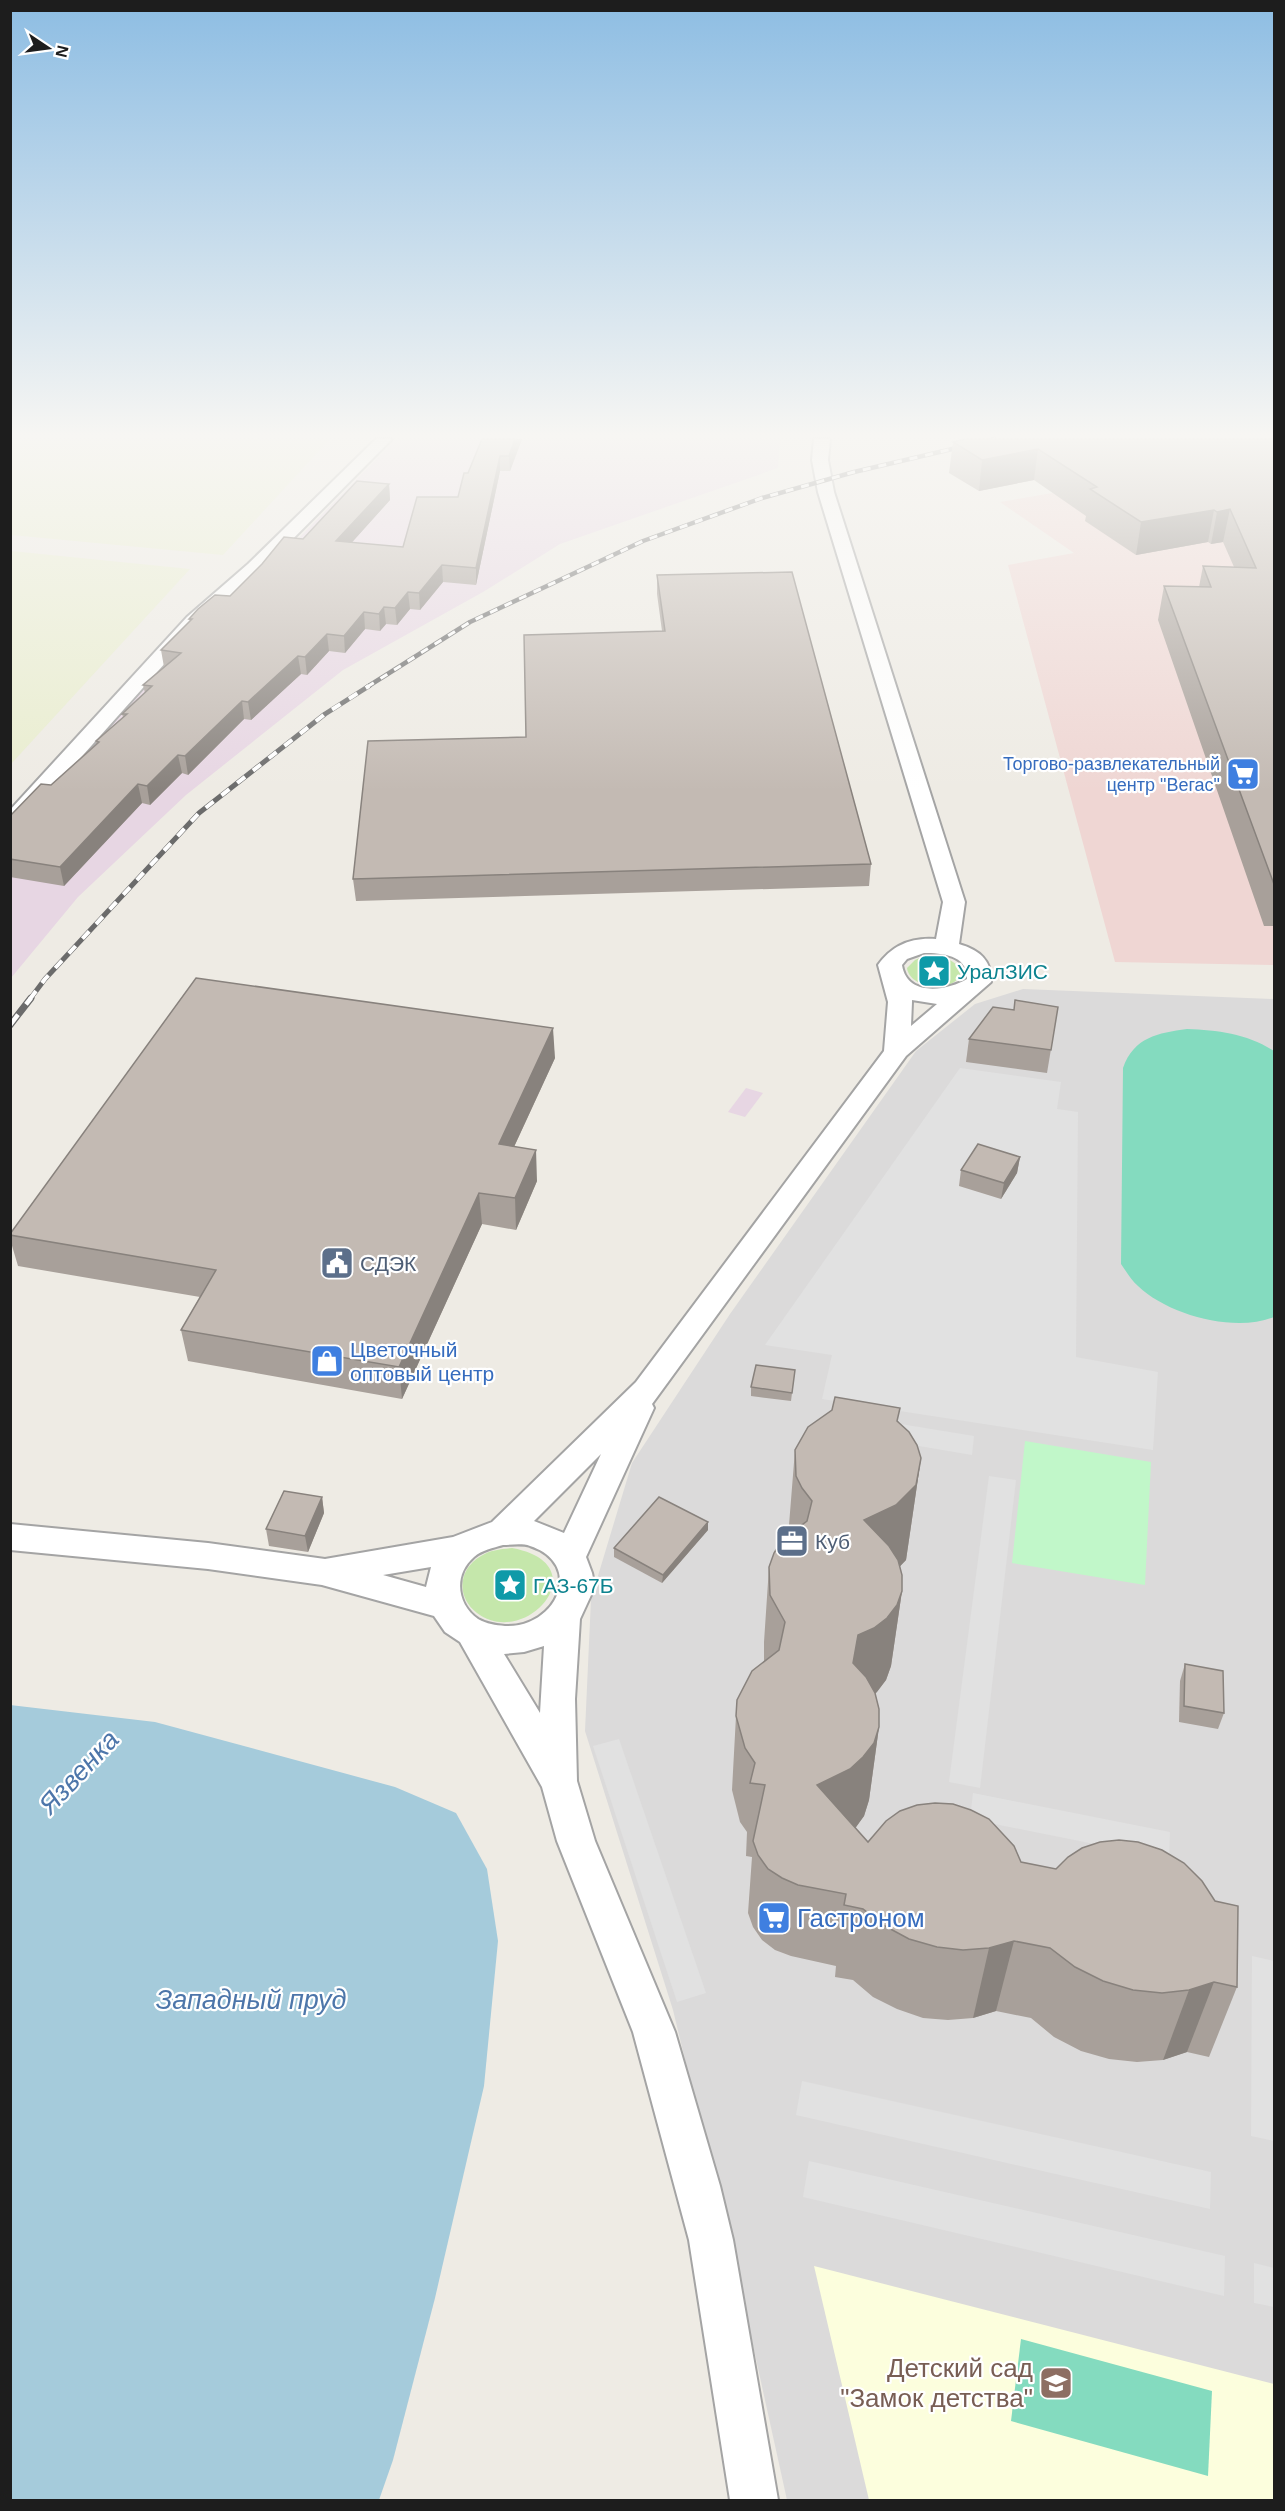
<svg xmlns="http://www.w3.org/2000/svg" width="1285" height="2511" viewBox="0 0 1285 2511" font-family="Helvetica,sans-serif">
	<rect width="100%" height="100%" fill="#eeebe4"/>
	<path fill="#dbdada" d="M1023,989L1274,999V2500H787L741,2291L673,2010L585,1731L591,1599L632,1463L730,1314L916,1051L975,1004Z"/>
	<path fill="#efd6d3" d="M1274,455V965L1115,962L1008,565L1074,553L1000,502Z"/>
	<g fill="#e7d6e3">
		<path d="M396,439H780L778,468L560,544L483,592L343,670L186,795L78,897L11,978V831L214,603L293,544Z"/>
		<path d="M746,1088L763,1093L745,1117L728,1112Z"/>
	</g>
	<path fill="#fcfedd" d="M814,2266L1274,2384V2500H869Z"/>
	<g fill="#e9edcf">
		<path d="M11,439H330L223,555L11,535Z"/>
		<path d="M11,551L190,569L11,764L10,551Z"/>
	</g>
	<g fill="#c5e7ab">
		<path d="M922,957C936,956 955,956 961,972C957,994 910,990 907,968L915,960Z"/>
		<path d="M512,1548C600,1564 526,1650 477,1613C456,1597 458,1569 481,1556C490,1550 501,1549 512,1548Z"/>
	</g>
	<path fill="#c1f7c9" d="M1025,1441L1151,1462L1145,1585L1012,1563Z"/>
	<g fill="#84dbbf">
		<path d="M1187,1029C1218,1030 1248,1034 1274,1051V1317C1235,1333 1168,1315 1138,1286C1131,1280 1126,1271 1121,1264L1123,1068C1134,1037 1158,1033 1187,1029Z"/>
		<path d="M1021,2339L1212,2391L1208,2476L1011,2421Z"/>
	</g>
	<g fill="#e1e1e1">
		<path d="M960,1068L1061,1082L1057,1109L1078,1112L1076,1357L1158,1372L1153,1450L822,1399L832,1355L765,1345Z"/>
		<path d="M858,1417L974,1436L972,1455L854,1435Z"/>
		<path d="M989,1476L1016,1480L980,1788L949,1782Z"/>
		<path d="M619,1739L706,1993L677,2002L593,1746Z"/>
		<path d="M973,1793L1170,1832L1169,1859L970,1819Z"/>
		<path d="M1252,1956L1274,1961V2141L1251,2136Z"/>
		<path d="M802,2081L1211,2172L1210,2209L796,2115Z"/>
		<path d="M809,2161L1225,2256L1224,2296L803,2197Z"/>
		<path d="M1254,2263L1274,2268V2307L1254,2303Z"/>
	</g>
	<path fill="#a5cbdb" d="M10,1705L155,1722L395,1787L456,1813L487,1869L498,1941L484,2086L435,2298L393,2460L379,2500H11Z"/>
	<g fill="none" stroke-linecap="round" stroke-linejoin="round">
		<g stroke="#a4a4a4" stroke-width="4">
			<g id="street">
				<path d="M376,439H392L260,572L199,625L18,828L10,829V810L187,617L248,564Z"/>
				<path d="M814,439H830L828,460L834,492L965,902L959,944C979,950 992,960 991,982L906,1056L652,1404L654,1408L586,1557L592,1573L594,1583L592,1593L580,1619L575,1699L577,1781L595,1841L675,2032L720,2186L733,2240L778,2500H730L689,2240L633,2032L557,1841L542,1787L460,1642L445,1632L434,1616L322,1585L208,1569L10,1550V1524L208,1543L325,1559L453,1537L492,1522L636,1382L884,1051L888,1002L878,965C892,945 912,937 936,939L943,902L818,492L812,460ZM924,953C942,953 968,955 967,979C947,991 907,997 902,965L907,959ZM912,1000L937,1004L911,1026L912,1002ZM601,1454L564,1533L534,1521ZM503,1545C512,1545 522,1543 530,1546C585,1564 557,1628 505,1626C495,1625 487,1624 478,1619C457,1604 453,1575 474,1557C482,1550 493,1548 503,1545ZM431,1567L426,1587L383,1575ZM544,1646L540,1713L504,1654L524,1652Z"/>
			</g>
		</g>
		<use href="#street" fill="#fff" fill-rule="evenodd"/>
		<g stroke="#6b6b6b" stroke-width="4.5">
			<path id="rail-far2" d="M367,687L470,622L643,541L762,498L854,472L995,439"/>
		</g>
		<g stroke="#6b6b6b" stroke-width="5">
			<path id="rail-far1" d="M30,999L45,979L199,813L325,714L369,686"/>
		</g>
		<g stroke="#6b6b6b" stroke-width="7">
			<path id="rail" d="M10,1025L31,998"/>
		</g>
		<use href="#rail-far2" stroke="#fff" stroke-width="3" stroke-dasharray="8" stroke-linecap="butt"/>
		<use href="#rail-far1" stroke="#fff" stroke-width="4" stroke-dasharray="10" stroke-linecap="butt"/>
		<use href="#rail" stroke="#fff" stroke-width="4.5" stroke-dasharray="13" stroke-linecap="butt"/>
	</g>
	<g fill="#a8a09a">
		<path d="M522,439L510,471H500L476,585L443,582L420,610L410,609L397,625L386,624L380,631L365,629L345,653L329,651L307,675L301,674L251,720L244,719L188,775L182,773L150,805L142,803L64,886L10,877V816L51,785L96,744V741L123,717L122,714L145,693L143,685L164,667L161,650L190,621L189,619L230,596L303,539L389,484L390,500L351,543L403,547L458,497L468,473Z"/>
		<path d="M1275,439V926H1264L1158,620L1164,586L1199,587L1203,566L1234,567L1223,542L1211,544L1208,542L1136,555L1085,521L1086,516L1034,480L979,491L949,473L953,442Z"/>
		<path d="M657,575L871,864L869,886L356,901L353,879L526,737L662,631L657,594Z"/>
		<path d="M1058,1007L1047,1073L966,1062L969,1039L1014,1010Z"/>
		<path d="M555,1058L514,1147L537,1181L516,1230L482,1224L402,1399L188,1361L181,1330L200,1297L18,1266L10,1239V1234Z"/>
		<path d="M1020,1157L1017,1173L1001,1199L959,1186L961,1170Z"/>
		<path d="M795,1370L791,1401L751,1396V1387Z"/>
		<path d="M898,1421L921,1458L906,1560L900,1566L902,1591L891,1666L886,1680L875,1694L879,1727L869,1800L864,1816L855,1828L868,1842L1021,1862L1237,1987L1209,2057L1187,2052L1163,2060L1137,2062L1109,2059L1081,2051L1054,2037L1031,2018L996,2011L973,2018L948,2020L923,2018L897,2009L873,1997L853,1980L835,1977L836,1966L791,1956L775,1950L762,1940L753,1927L748,1913L752,1857L746,1856L747,1832L740,1822L732,1790L736,1716L764,1661V1642L769,1567L790,1535L789,1525L795,1450Z"/>
		<path d="M322,1497L324,1513L308,1552L269,1546L266,1529Z"/>
		<path d="M708,1530L662,1583L614,1557V1548Z"/>
		<path d="M1185,1664L1224,1713L1218,1729L1179,1722L1180,1681Z"/>
	</g>
	<g fill="#88827d">
		<path d="M515,439H522L510,471L509,456Z"/>
		<path d="M1038,449L1034,480L979,491L982,460Z"/>
		<path d="M500,456V471L476,585V568Z"/>
		<path d="M389,484L390,500L338,558L336,541Z"/>
		<path d="M1230,509L1223,542L1211,544L1217,512Z"/>
		<path d="M1214,510L1208,542L1136,555L1141,522Z"/>
		<path d="M442,565L443,582L420,610L419,593Z"/>
		<path d="M408,592L410,609L397,625L395,608Z"/>
		<path d="M384,607L386,624L380,631L379,614Z"/>
		<path d="M364,612L365,629L345,653L344,636Z"/>
		<path d="M327,634L329,651L307,675L305,657Z"/>
		<path d="M298,656L301,674L251,720L248,702Z"/>
		<path d="M242,701L244,719L188,775L185,756Z"/>
		<path d="M178,755L182,773L150,805L147,786Z"/>
		<path d="M138,784L142,803L64,886L60,867Z"/>
		<path d="M553,1028L555,1058L501,1175L499,1144Z"/>
		<path d="M536,1150L537,1181L516,1230L515,1198Z"/>
		<path d="M1020,1157L1017,1173L1001,1199L1004,1183Z"/>
		<path d="M479,1193L482,1224L402,1399L399,1367Z"/>
		<path d="M921,1458L906,1560L886,1581L864,1520Z"/>
		<path d="M322,1497L324,1513L308,1552L305,1536Z"/>
		<path d="M708,1522V1530L662,1583L663,1575Z"/>
		<path d="M902,1591L891,1666L886,1680L877,1692L865,1703L853,1663L858,1635Z"/>
		<path d="M879,1727L869,1800L864,1816L854,1830L817,1785Z"/>
		<path d="M1014,1941L996,2011L973,2018L989,1948Z"/>
		<path d="M1214,1982L1187,2052L1163,2060L1189,1990Z"/>
	</g>
	<g fill="#c3bab3" stroke="#88827d" stroke-width="1.5">
		<path d="M482,439H515L509,456H500L476,568L442,565L419,593L408,592L395,608L384,607L379,614L364,612L344,636L327,634L305,657L298,656L248,702L242,701L185,756L178,755L147,786L138,784L60,867L10,859V816L41,784L51,785L99,742L96,741L127,714H122L152,686L143,685L181,653L161,650L192,619H189L198,609L215,595L230,596L262,564L284,537L303,539L357,481L389,484L336,541L403,547L417,497H458L464,473H468Z"/>
		<path d="M965,439H1275V887L1164,586L1211,587L1203,566L1256,568L1230,509L1217,512L1214,510L1141,522L1090,489L1097,487L1038,449L982,460L953,442Z"/>
		<path d="M792,572L871,864L353,879L368,741L526,737L524,635L665,631L657,575Z"/>
		<path d="M196,978L553,1028L499,1144L536,1150L515,1198L479,1193L399,1367L181,1330L216,1270L10,1235V1234Z"/>
		<path d="M1015,1000L1058,1007L1051,1050L969,1039L993,1007L1014,1010Z"/>
		<path d="M978,1144L1020,1157L1004,1183L961,1170Z"/>
		<path d="M756,1365L795,1370L792,1393L751,1387Z"/>
		<path d="M835,1397L900,1408L897,1421L909,1432L917,1445L921,1458L916,1485L896,1505L864,1520L889,1546L898,1560L902,1575V1591L897,1605L887,1618L874,1628L858,1635L853,1663L866,1677L875,1693L879,1709V1727L874,1743L863,1757L850,1769L817,1785L868,1842L886,1821L900,1811L917,1805L935,1803L953,1804L971,1810L989,1819L1014,1846L1021,1862L1056,1869L1068,1857L1082,1848L1100,1842L1119,1840L1138,1842L1162,1850L1184,1863L1202,1881L1215,1901L1238,1906L1237,1987L1214,1982L1189,1990L1162,1993L1133,1990L1103,1981L1075,1967L1050,1948L1014,1941L989,1948L963,1950L937,1947L909,1939L885,1926L863,1909L844,1905L846,1894L798,1885L782,1878L768,1869L758,1855L753,1841L765,1785L750,1783L755,1763L745,1748L736,1716L737,1700L752,1671L779,1650L785,1622L770,1595L769,1567L774,1553L782,1540L807,1521L812,1501L802,1488L796,1476L795,1450L808,1427L832,1410Z"/>
		<path d="M284,1491L322,1497L305,1536L266,1529Z"/>
		<path d="M659,1497L708,1522L663,1575L614,1548Z"/>
		<path d="M1185,1664L1223,1671L1224,1713L1184,1706Z"/>
	</g>
	<linearGradient id="sky" x2="0" y2="1"><stop stop-color="#8dbde3"/><stop offset="0.55" stop-color="#f7f6f3"/><stop offset="1" stop-color="#f7f6f3" stop-opacity="0"/></linearGradient>
	<rect width="1285" height="791" fill="url(#sky)"/>
	<defs>
		<g id="supermarket-square" transform="scale(1.725)"><rect x="-9" y="-9" width="18" height="18" rx="4" fill="#3f7fe0" stroke="#fff"/><path d="M-6-5.5h2.5l.6 2H6L4.5 2H-2.5L-4.4-4H-6ZM-1.5 3.2a1.3 1.3 0 1 0 .1 0ZM3 3.2a1.3 1.3 0 1 0 .1 0Z" fill="#fff"/></g>
		<g id="sight-square" transform="scale(1.725)"><rect x="-9" y="-9" width="18" height="18" rx="4" fill="#0f9aa8" stroke="#fff"/><path d="M0-6L1.8-2.2L6-1.7L2.9 1.2L3.7 5.4L0 3.3L-3.7 5.4L-2.9 1.2L-6-1.7L-1.8-2.2Z" fill="#fff"/></g>
		<g id="civic-square" transform="scale(1.725)"><rect x="-9" y="-9" width="18" height="18" rx="4" fill="#5c6f8a" stroke="#fff"/><path d="M-.6-6.5H3V-4.5H.6V-3L4-1V1h2V6H-6V1h2V-1L-.6-3ZM-1.2 2.5V6h2.4V2.5Z" fill="#fff"/></g>
		<g id="shop-square" transform="scale(1.725)"><rect x="-9" y="-9" width="18" height="18" rx="4" fill="#3f7fe0" stroke="#fff"/><path d="M-5-2.5h2.3a2.7 3.5 0 0 1 5.4 0H5L5.5 6h-11ZM-1.5-2.5h3a1.5 2.3 0 0 0-3 0Z" fill="#fff"/></g>
		<g id="office-square" transform="scale(1.725)"><rect x="-9" y="-9" width="18" height="18" rx="4" fill="#5c6f8a" stroke="#fff"/><path d="M-6-3h4V-5.5h4V-3h4V5H-6ZM-1-4.5V-3h2v-1.5ZM-6 0V1H6V0Z" fill="#fff"/></g>
		<g id="school-square" transform="scale(1.725)"><rect x="-9" y="-9" width="18" height="18" rx="4" fill="#8d6e63" stroke="#fff"/><path d="M0-5L7-2L0 1L-7-2ZM-4 1L0 2.5L4 1V4Q0 6-4 4Z" fill="#fff"/></g>
	</defs>
	<g fill-rule="evenodd">
		<use href="#supermarket-square" x="1243" y="774"/>
		<use href="#sight-square" x="934" y="971"/>
		<use href="#civic-square" x="337" y="1263"/>
		<use href="#shop-square" x="327" y="1361"/>
		<use href="#office-square" x="792" y="1541"/>
		<use href="#sight-square" x="510" y="1585"/>
		<use href="#supermarket-square" x="774" y="1918"/>
		<use href="#school-square" x="1056" y="2383"/>
	</g>
	<g text-anchor="middle" dominant-baseline="central" stroke-width="4.5" stroke-linejoin="round" paint-order="stroke">
		<g font-size="18" fill="#366cbe" stroke="#fff" text-anchor="end">
			<text x="1220" y="764">Торгово-развлекательный<tspan x="1220" dy="21">центр "Вегас"</tspan></text>
		</g>
		<g font-size="21" fill="#0d838f" stroke="#fff" text-anchor="start">
			<text x="957" y="971">УралЗИС</text>
			<text x="533" y="1585">ГАЗ-67Б</text>
		</g>
		<g font-size="21" fill="#4e5e75" stroke="#fff" text-anchor="start">
			<text x="360" y="1263">СДЭК</text>
			<text x="815" y="1541">Куб</text>
		</g>
		<g font-size="21" fill="#366cbe" stroke="#fff" text-anchor="start">
			<text x="350" y="1349">Цветочный<tspan x="350" dy="24">оптовый центр</tspan></text>
		</g>
		<g font-size="26" fill="#366cbe" stroke="#fff" text-anchor="start">
			<text x="797" y="1918">Гастроном</text>
		</g>
		<g font-size="26" fill="#785e54" stroke="#fff" text-anchor="end">
			<text x="1033" y="2368">Детский сад<tspan x="1033" dy="30">"Замок детства"</tspan></text>
		</g>
		<g font-size="27" font-style="italic" fill="#4d76aa" stroke="#fff">
			<text transform="translate(79 1772) rotate(-47)">Язвенка</text>
			<text x="251" y="2000">Западный пруд</text>
		</g>
	</g>
	<rect width="1285" height="2511" fill="none" stroke="#1d1d1d" stroke-width="24"/>
	<g transform="translate(48 48) rotate(103)" stroke="#ffffff" stroke-width="4.5" paint-order="stroke">
	<path d="M0-4.5L10 22L0 15L-10 22Z" fill="#1d1d1d"/>
	<text y="-9" font-size="16" font-weight="bold" text-anchor="middle" fill="#1d1d1d">N</text>
	</g>
</svg>
